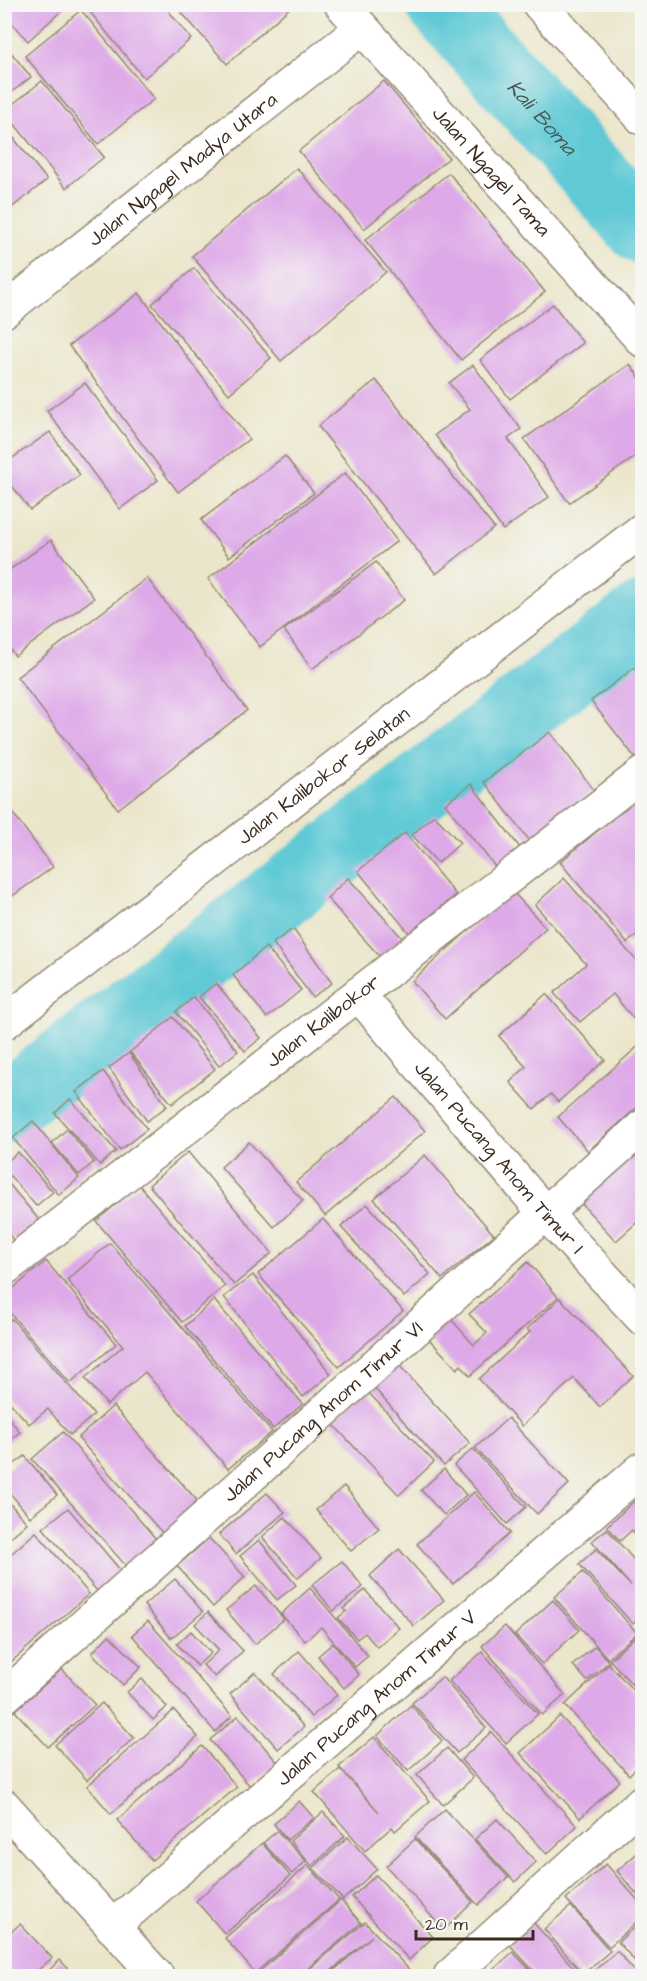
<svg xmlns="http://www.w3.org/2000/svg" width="647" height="1981" viewBox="0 0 647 1981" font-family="'Architects Daughter',sans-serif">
	<rect width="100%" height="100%" fill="#f6f6f2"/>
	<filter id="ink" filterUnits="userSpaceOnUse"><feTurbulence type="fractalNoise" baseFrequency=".0167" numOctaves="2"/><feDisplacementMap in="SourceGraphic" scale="12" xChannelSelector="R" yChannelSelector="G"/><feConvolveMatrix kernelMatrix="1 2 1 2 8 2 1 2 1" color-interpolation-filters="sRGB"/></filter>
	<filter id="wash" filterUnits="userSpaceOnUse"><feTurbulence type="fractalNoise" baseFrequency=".008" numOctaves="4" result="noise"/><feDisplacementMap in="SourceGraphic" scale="24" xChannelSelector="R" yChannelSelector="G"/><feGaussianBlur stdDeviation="1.35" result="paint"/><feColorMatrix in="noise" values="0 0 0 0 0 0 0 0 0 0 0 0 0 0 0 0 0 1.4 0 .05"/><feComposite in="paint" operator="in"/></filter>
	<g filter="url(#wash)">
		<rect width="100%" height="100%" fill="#ebe6cb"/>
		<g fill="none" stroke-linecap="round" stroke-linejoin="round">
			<g stroke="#5ec9d6" stroke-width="70">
				<path id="s1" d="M441,4L642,229"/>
				<path d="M4,1108L642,617"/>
			</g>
		</g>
		<g id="blocks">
			<g fill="#dea9e8">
				<path d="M4,4H69L28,41L4,14Z"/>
				<path d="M86,4H163L191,39L144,78L85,6Z"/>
				<path d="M174,4H294L227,64Z"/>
				<path d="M81,10L154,99L98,144L25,56Z"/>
				<path d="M4,44L31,77L4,98Z"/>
				<path d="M42,81L104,157L66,188L4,111Z"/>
				<path d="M384,81L449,158L364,229L299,151Z"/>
				<path d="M4,126L47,180L10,209L4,202Z"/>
				<path d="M297,168L386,272L281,361L192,256Z"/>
				<path d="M449,173L545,292L461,360L365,240Z"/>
				<path d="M194,268L271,358L229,394L152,304Z"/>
				<path d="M139,293L249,439L178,492L69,346Z"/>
				<path d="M553,304L583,343L510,399L480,360Z"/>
				<path d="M630,364L642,381V452L569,503L524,439Z"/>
				<path d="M473,365L521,429L508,439L549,497L503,530L435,435L470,409L449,383Z"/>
				<path d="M376,380L494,528L436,574L318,426Z"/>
				<path d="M85,383L158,480L120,509L47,411Z"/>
				<path d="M50,432L80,475L30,510L4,475V464Z"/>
				<path d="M285,456L314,493L229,557L201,520Z"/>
				<path d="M345,473L397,541L260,647L208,579Z"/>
				<path d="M51,540L94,598L15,656L4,642V574Z"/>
				<path d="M376,562L404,600L312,669L284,630Z"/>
				<path d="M147,578L247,710L118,809L17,677Z"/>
				<path d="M642,662V762L640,764L591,701Z"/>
				<path d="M550,732L594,790L529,840L484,782Z"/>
				<path d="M471,784L521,849L497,869L445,804Z"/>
				<path d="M642,794V930L627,943L560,862Z"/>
				<path d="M4,801L53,867L4,902Z"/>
				<path d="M434,815L460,843L438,863L412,835Z"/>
				<path d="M405,833L456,895L409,933L358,871Z"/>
				<path d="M348,878L405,941L383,960L327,898Z"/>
				<path d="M564,878L642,967V1029L613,994L580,1022L554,993L586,964L535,905Z"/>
				<path d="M512,891L546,928L445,1019L412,981Z"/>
				<path d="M293,929L332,983L312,997L273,943Z"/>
				<path d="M266,947L301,990L267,1018L233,975Z"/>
				<path d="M216,983L261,1038L245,1051L199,997Z"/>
				<path d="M546,994L605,1060L558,1102L551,1094L534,1109L510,1082L526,1067L499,1036Z"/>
				<path d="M194,997L238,1051L219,1066L176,1012Z"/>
				<path d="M173,1017L215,1069L172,1104L130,1052Z"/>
				<path d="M642,1043V1103L588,1151L558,1117Z"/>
				<path d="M129,1053L167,1106L147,1121L109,1068Z"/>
				<path d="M103,1071L147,1129L120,1150L76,1092Z"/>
				<path d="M396,1097L425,1131L325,1216L296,1182Z"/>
				<path d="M70,1099L116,1151L100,1165L55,1113Z"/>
				<path d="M33,1121L79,1178L59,1195L13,1138Z"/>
				<path d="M67,1129L94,1162L79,1175L52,1143Z"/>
				<path d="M642,1141V1218L616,1241L577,1199Z"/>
				<path d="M249,1142L303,1201L274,1227L221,1167Z"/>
				<path d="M18,1152L53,1192L36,1206L4,1169V1164Z"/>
				<path d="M188,1152L272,1253L234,1285L149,1185Z"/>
				<path d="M425,1155L494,1235L442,1279L374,1199Z"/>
				<path d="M4,1178L39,1220L13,1240L4,1229Z"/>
				<path d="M139,1185L225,1286L182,1322L96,1221Z"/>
				<path d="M367,1204L430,1274L404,1297L341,1227Z"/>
				<path d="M323,1219L403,1311L339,1367L258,1274Z"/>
				<path d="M110,1243L272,1432L228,1469L145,1372L107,1405L85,1378L123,1346L67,1280Z"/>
				<path d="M46,1261L116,1344L70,1383L4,1306V1296Z"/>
				<path d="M528,1262L558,1297L470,1376L461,1365L457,1369L428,1338L450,1318L474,1345L487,1333L469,1314Z"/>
				<path d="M253,1275L331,1374L303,1397L224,1297Z"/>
				<path d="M560,1298L633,1376L600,1407L574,1378L522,1426L479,1379L530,1332L527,1329Z"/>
				<path d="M214,1300L303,1404L273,1429L185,1326Z"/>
				<path d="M12,1319L94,1415L70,1435L48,1409L29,1424L4,1396V1325Z"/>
				<path d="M399,1365L470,1443L444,1466L374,1388Z"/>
				<path d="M366,1390L434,1462L399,1495L331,1422Z"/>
				<path d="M113,1406L202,1506L166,1537L78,1438Z"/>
				<path d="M4,1412L20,1432L4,1444Z"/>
				<path d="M508,1418L569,1484L537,1514L475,1448Z"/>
				<path d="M63,1432L157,1540L127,1567L32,1459Z"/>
				<path d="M473,1449L526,1507L507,1524L454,1465Z"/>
				<path d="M25,1456L57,1495L30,1517L4,1486V1472Z"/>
				<path d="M444,1469L466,1495L444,1515L421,1490Z"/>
				<path d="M344,1486L379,1528L351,1551L316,1510Z"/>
				<path d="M474,1492L510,1533L453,1584L417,1544Z"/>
				<path d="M267,1493L285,1512L236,1554L219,1534Z"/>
				<path d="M642,1494V1541L632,1530L620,1541L607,1526Z"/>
				<path d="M4,1497L27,1523L4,1543Z"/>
				<path d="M68,1508L121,1571L97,1591L43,1528Z"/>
				<path d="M285,1517L321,1558L298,1578L262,1537Z"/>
				<path d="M607,1529L642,1569V1615L633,1624L579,1564L596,1549L631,1586L592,1541Z"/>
				<path d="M36,1532L89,1594L4,1668V1560Z"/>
				<path d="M209,1538L245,1577L213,1607L177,1566Z"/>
				<path d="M259,1540L296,1585L277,1600L240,1556Z"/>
				<path d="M399,1549L444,1600L414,1626L370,1576Z"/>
				<path d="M342,1561L363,1587L333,1611L312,1585Z"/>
				<path d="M583,1572L637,1633L608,1659L554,1597Z"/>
				<path d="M175,1579L203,1612L171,1638L144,1605Z"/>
				<path d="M256,1586L284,1619L255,1644L226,1610Z"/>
				<path d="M310,1588L368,1656L355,1667L321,1627L305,1641L281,1614Z"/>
				<path d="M365,1590L399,1628L377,1647L365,1633L357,1639L338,1618L346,1611L343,1609Z"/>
				<path d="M553,1600L579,1630L542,1664L515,1635Z"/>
				<path d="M208,1612L243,1651L215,1677L203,1665L219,1650L195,1624Z"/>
				<path d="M148,1621L232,1716L215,1732L132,1635Z"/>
				<path d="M505,1626L565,1695L542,1715L482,1646Z"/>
				<path d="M191,1631L211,1653L197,1666L177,1644Z"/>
				<path d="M639,1633L642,1637V1684L637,1690L610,1660Z"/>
				<path d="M109,1635L141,1667L123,1685L92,1653Z"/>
				<path d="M333,1643L359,1675L344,1688L318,1656Z"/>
				<path d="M595,1646L609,1662L587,1681L573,1665Z"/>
				<path d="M299,1651L337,1695L311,1717L274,1674Z"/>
				<path d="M482,1652L538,1714L506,1743L449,1681Z"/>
				<path d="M609,1664L642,1700V1762L629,1775L565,1705Z"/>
				<path d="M62,1669L95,1705L48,1747L15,1711Z"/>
				<path d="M255,1672L304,1727L278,1749L230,1694Z"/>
				<path d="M442,1677L486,1728L457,1753L412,1703Z"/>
				<path d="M142,1679L167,1707L153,1720L127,1692Z"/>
				<path d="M102,1703L134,1738L87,1780L55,1745Z"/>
				<path d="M411,1705L442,1741L408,1771L377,1736Z"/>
				<path d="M174,1710L198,1737L111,1814L87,1786Z"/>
				<path d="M238,1716L277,1762L250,1786L210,1740Z"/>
				<path d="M560,1716L620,1781L580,1818L520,1753Z"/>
				<path d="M491,1732L577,1826L547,1854L461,1760Z"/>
				<path d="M374,1737L430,1801L395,1831L392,1827L365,1851L314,1792L340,1769L379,1812L339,1767Z"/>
				<path d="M202,1746L237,1787L152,1860L117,1820Z"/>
				<path d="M447,1748L473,1778L443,1805L417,1775Z"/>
				<path d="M299,1801L314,1818L287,1840L274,1824Z"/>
				<path d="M445,1809L508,1877L478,1905L415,1837Z"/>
				<path d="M323,1812L345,1836L312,1866L290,1841Z"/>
				<path d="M497,1819L536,1862L515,1882L475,1839Z"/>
				<path d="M277,1831L306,1861L292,1874L263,1843Z"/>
				<path d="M348,1837L377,1869L343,1900L313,1868Z"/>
				<path d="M415,1839L473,1902L444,1930L386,1866Z"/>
				<path d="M262,1843L290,1876L225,1934L196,1901Z"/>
				<path d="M642,1849V1900L617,1871Z"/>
				<path d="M606,1864L642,1905V1917L609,1947L566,1899Z"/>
				<path d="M308,1865L339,1900L255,1973L225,1938Z"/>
				<path d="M376,1875L433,1937L409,1960L352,1897Z"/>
				<path d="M341,1900L361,1923L299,1976H264L260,1971Z"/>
				<path d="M571,1906L610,1951L583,1974L544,1929Z"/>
				<path d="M642,1920V1969L618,1942Z"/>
				<path d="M365,1922L412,1973L408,1976H328L372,1936L325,1976H301Z"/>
				<path d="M534,1923L581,1976H538L510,1945Z"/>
				<path d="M20,1924L52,1958L31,1976H4V1938Z"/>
				<path d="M617,1951L639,1976H588Z"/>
				<path d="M513,1952L536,1976H486Z"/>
				<path d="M60,1960L75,1976H43Z"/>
			</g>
		</g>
	</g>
	<g filter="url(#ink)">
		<use href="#blocks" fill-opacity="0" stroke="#938874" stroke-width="1.5"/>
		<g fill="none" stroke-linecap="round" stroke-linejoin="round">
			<g stroke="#938874" stroke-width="36">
				<g id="street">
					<path id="s2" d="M4,311L362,28"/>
					<path id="s3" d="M358,994L545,1213L642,1318"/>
					<path id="s4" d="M4,1697L642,1127"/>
					<path id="s5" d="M112,1927L642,1469"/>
					<path d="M450,1976L642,1802"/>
				</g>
			</g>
			<g stroke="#938874" stroke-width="36">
				<g id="secondary">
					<path id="s6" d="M341,4L642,340"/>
					<path d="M539,4L642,118"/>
					<path id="s7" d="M4,1023L642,530"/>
					<path id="s8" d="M4,1269L642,774"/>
					<path d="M4,1806L157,1976"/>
				</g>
			</g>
			<use href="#street" stroke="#fff" stroke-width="33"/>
			<use href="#secondary" stroke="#fff" stroke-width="33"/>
		</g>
	</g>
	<g text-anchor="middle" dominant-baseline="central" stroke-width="5" stroke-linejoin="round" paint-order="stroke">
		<g font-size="20" fill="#3b2a1e" stroke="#f6f6f2">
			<text stroke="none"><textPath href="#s2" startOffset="228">Jalan Ngagel Madya Utara</textPath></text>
			<text stroke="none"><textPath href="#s6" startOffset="225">Jalan Ngagel Tama</textPath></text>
			<text stroke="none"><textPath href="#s7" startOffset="404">Jalan Kalibokor Selatan</textPath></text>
			<text stroke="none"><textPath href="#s8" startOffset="404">Jalan Kalibokor</textPath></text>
			<text stroke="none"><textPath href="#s3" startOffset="216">Jalan Pucang Anom Timur I</textPath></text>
			<text stroke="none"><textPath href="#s4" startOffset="428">Jalan Pucang Anom Timur VI</textPath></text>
			<text stroke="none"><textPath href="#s5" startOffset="350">Jalan Pucang Anom Timur V</textPath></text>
		</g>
		<g font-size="21" font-style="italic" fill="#465a55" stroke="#f6f6f2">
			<text stroke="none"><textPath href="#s1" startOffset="152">Kali Boma</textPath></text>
		</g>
	</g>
	<rect width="647" height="1981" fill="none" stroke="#f6f6f2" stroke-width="24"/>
	<path d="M416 1930v9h117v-9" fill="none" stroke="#3b2a1e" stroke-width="3"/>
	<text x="425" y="1930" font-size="18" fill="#3b2a1e" stroke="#f6f6f2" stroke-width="4.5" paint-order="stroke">20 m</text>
</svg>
